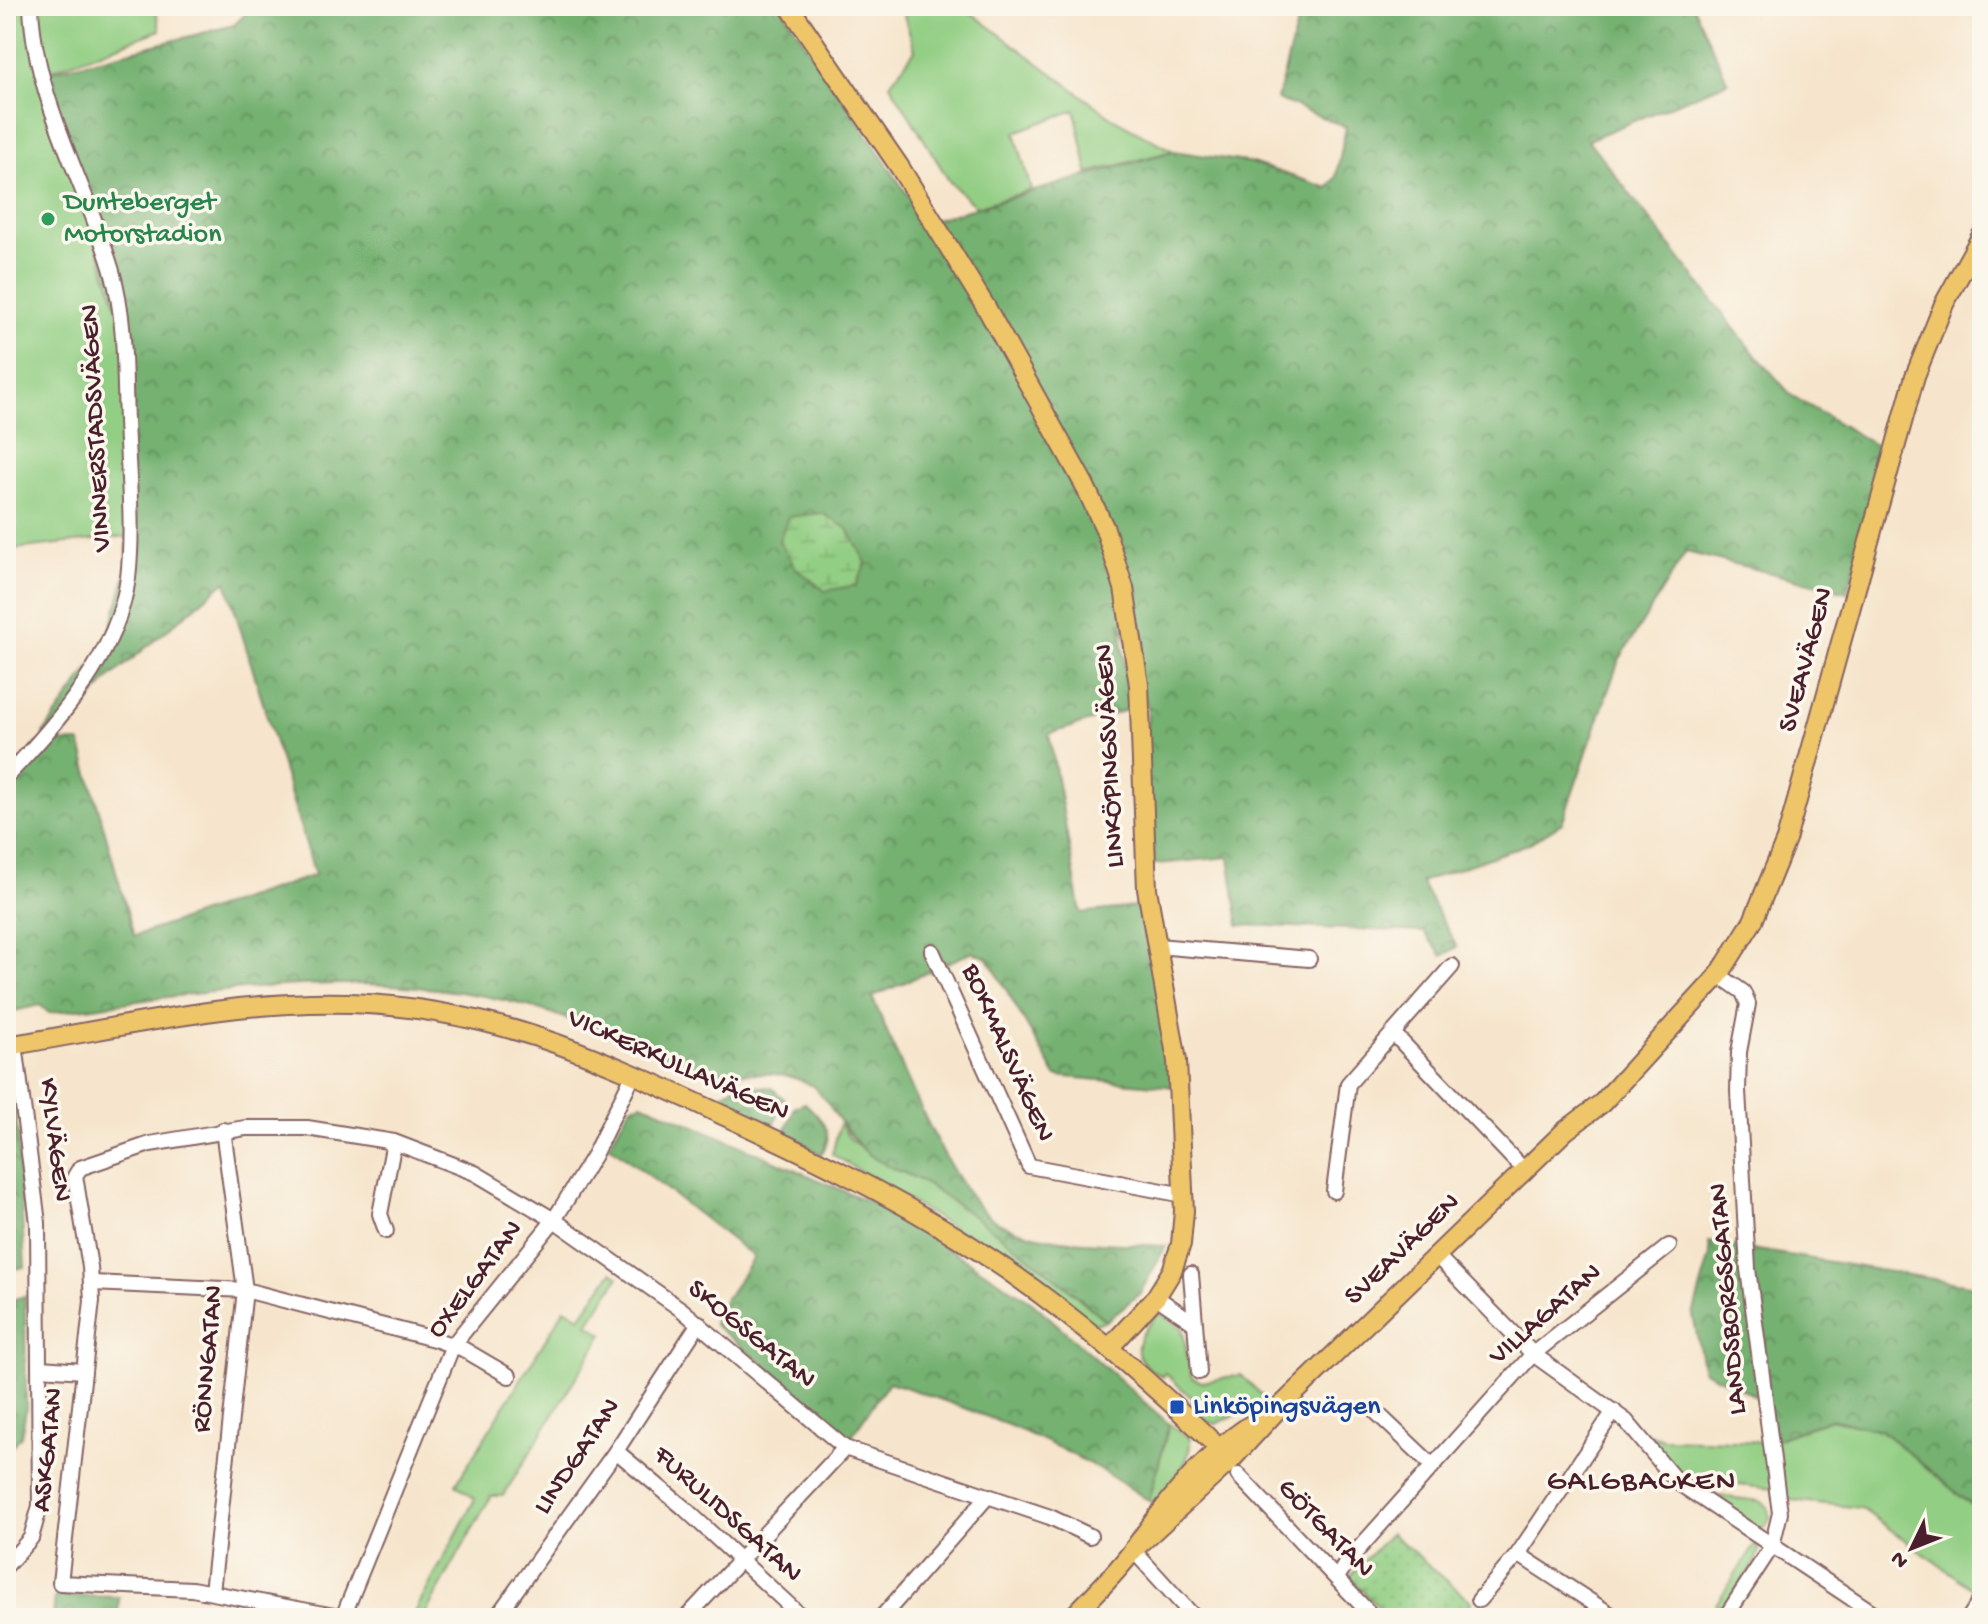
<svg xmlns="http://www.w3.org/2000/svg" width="1988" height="1624" viewBox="0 0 1988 1624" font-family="'Gochi Hand',sans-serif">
	<defs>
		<pattern id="forest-crowns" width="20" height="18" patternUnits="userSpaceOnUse" patternTransform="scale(2)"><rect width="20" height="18" fill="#75b171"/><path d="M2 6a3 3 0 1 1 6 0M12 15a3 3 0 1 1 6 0" fill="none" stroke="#628f5d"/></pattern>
		<pattern id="wetland-marsh" width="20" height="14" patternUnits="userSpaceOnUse" patternTransform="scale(2)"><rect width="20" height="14" fill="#92ce83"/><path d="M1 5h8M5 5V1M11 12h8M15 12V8" fill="none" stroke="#7fb071"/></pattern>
		<pattern id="park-dots" width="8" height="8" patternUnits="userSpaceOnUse" patternTransform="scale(2)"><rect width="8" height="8" fill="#92ce83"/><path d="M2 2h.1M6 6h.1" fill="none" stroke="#7fb071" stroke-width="1.8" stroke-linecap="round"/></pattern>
	</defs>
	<rect width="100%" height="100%" fill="#fbf7ec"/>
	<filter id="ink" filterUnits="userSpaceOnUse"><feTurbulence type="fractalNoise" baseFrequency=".0125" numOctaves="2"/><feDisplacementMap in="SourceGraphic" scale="16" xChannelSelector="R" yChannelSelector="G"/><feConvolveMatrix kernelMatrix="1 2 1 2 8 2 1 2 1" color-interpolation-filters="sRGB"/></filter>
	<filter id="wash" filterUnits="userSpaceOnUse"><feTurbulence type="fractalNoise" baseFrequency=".006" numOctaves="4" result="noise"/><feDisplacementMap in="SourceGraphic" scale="32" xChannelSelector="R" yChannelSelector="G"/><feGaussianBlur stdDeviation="1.8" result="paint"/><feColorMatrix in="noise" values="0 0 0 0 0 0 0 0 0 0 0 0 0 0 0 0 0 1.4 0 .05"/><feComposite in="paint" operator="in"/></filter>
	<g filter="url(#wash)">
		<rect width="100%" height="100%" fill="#f6e5cc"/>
		<g fill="#92ce83" stroke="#6e7657" stroke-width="2">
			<path d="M6,6H155L160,30L41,74L126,334L128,536L6,550Z"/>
			<path d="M901,6H962L1112,118L1173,151L1088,173L1075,110L1015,132L1031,190L976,207L950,182L890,84L915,50Z"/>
			<path d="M840,1123L849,1138L874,1158L919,1180L1017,1245L1106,1321L1093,1324L1045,1284L832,1154Z"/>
			<path d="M612,1272L619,1277L588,1324L603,1334L503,1496H491L423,1618H412L475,1499L456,1484L565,1308L580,1317Z"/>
			<path d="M1159,1313L1182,1328L1192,1378L1202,1382L1241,1375L1268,1401L1216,1424L1206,1421L1190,1404L1192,1398L1165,1373L1163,1377C1125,1358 1135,1338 1159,1313Z"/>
			<path d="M1830,1419L1881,1430L1982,1514V1596L1861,1508L1774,1498L1773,1489L1688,1479L1672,1470L1649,1434L1663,1439L1770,1442Z"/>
			<path d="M1169,1424L1190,1438C1192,1466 1170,1484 1152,1504L1149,1501Z"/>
			<path d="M1710,1495L1760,1501L1768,1507L1770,1518L1764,1529H1757L1711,1500Z"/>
			<path d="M1756,1543L1759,1550L1756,1560L1718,1618H1707Z"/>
		</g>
		<g fill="url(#forest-crowns)" stroke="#60684e" stroke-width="2">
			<path d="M254,6H780L926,222L1173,151L1252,163L1328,188L1336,177L1346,127L1277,99L1301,9L1295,6H1693L1728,82L1588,140L1748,346L1791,395L1890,454L1847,592L1686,552L1619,660L1562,823L1528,844L1421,882L1457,947L1442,956L1424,932L1239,925L1229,857L1138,866L1148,709L1120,620L1129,709L1049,734L1081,913L1142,906L1175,1087L1056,1076L988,958L972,952L872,997C895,1048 953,1203 1001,1224C1051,1247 1112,1242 1166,1246L1140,1293L1106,1321C1048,1269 988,1224 923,1182C907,1173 889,1168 874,1158C848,1141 826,1094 811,1085C771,1064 740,1080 700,1069C639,1052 585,1021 524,1005C366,964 207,992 49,1013L40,1005L6,1013V778L38,743L80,742L134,936L315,875L226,581L107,680L61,740L43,734L107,643L127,570L126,334L41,74L234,25Z"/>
			<path d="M6,1084L16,1112L25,1267L6,1270Z"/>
			<path d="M737,1085L772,1088L784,1099L774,1124L721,1102L719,1097Z"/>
			<path d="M642,1103L890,1211L1032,1302L1169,1424L1149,1501C1071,1445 980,1412 889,1382L848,1441L769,1368L714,1325V1316L754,1257L609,1145L631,1106Z"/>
			<path d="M805,1103C820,1117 837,1134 821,1154L785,1132L795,1107Z"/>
			<path d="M1709,1242L1982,1287V1514L1881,1430L1830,1419L1770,1442L1758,1397L1704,1371L1693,1315L1710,1255Z"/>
			<path d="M25,1296L26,1410L21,1436L6,1453V1306L12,1300Z"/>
			<path d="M71,1596L119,1597L118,1618H53L55,1597Z"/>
		</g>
		<path fill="url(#wetland-marsh)" stroke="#6e7657" stroke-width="2" d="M822,513L848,529L866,563L856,585L825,591L796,568L779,541L788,517Z"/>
		<path fill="url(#park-dots)" stroke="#6e7657" stroke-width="2" d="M1391,1533L1472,1602L1456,1618H1389L1349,1577Z"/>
	</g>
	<g filter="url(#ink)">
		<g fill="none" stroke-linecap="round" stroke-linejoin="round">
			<g stroke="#866463" stroke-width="18">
				<g id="minor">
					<path d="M6,777C57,724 118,654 128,578C134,527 128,473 126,421C124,372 126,319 112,271C86,183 34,99 31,6"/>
					<path d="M1157,946L1309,959"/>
					<path d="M932,951L1029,1166L1184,1195"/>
					<path d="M1719,975L1743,992L1748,1004L1739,1052L1738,1091L1748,1269L1780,1513L1772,1546L1725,1618"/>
					<path d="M1393,1033L1525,1171"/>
					<path d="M1334,1191L1348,1084L1452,966"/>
					<path d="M386,1231L380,1214L394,1142"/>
					<path d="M1437,1256L1533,1354L1626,1421L1677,1482L1881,1618"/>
					<path d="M1191,1274L1199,1372"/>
					<path d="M92,1283L245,1290L434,1339L463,1349L509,1376"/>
					<path d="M1156,1297L1194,1323"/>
					<path d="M40,1368L84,1371"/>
					<path d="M1377,1413L1432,1465"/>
					<path d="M616,1451L683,1507L803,1618"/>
					<path d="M1238,1475L1374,1618"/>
					<path d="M1133,1550L1195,1618"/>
					<path d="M1518,1554L1616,1618"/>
					<path d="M6,1566L31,1538L40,1506L38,1223L15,1044"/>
					<path d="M1337,1578L1346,1563L1533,1354L1669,1246"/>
					<path d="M212,1592L245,1290L223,1130"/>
					<path d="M1479,1600L1518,1554L1614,1411"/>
					<path d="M343,1617L453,1345L554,1220L594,1155L634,1073"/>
					<path d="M345,1618L192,1589L60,1583L92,1301L90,1267L75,1176L80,1168L150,1144L245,1128H307L394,1142L475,1173L554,1220L682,1310L845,1448L1050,1517L1090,1536"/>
					<path d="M496,1618L616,1451L699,1323"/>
					<path d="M686,1618L845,1448"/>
					<path d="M881,1618L988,1496"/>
					<path d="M1969,1618L1982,1598"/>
				</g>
			</g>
			<g stroke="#866463" stroke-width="22">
				<g id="major">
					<path d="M789,6L899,166L987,309L1084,484L1105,529L1124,588L1139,685L1147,889L1177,1061L1184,1211L1181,1244L1172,1271L1156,1297L1109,1348"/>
					<path d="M6,1046C119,1028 236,999 351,1003C491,1009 590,1053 714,1111C801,1151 887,1192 968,1244C1064,1305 1150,1380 1231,1460"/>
					<path d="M1133,1550L1231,1460L1278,1409L1565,1131L1602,1103L1719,975L1753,921L1786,840L1915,376L1944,304L1982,235"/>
					<path d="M1072,1618C1092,1596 1116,1574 1134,1549C1168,1500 1209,1448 1262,1418"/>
				</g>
			</g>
			<use href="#minor" stroke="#fff" stroke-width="14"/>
			<use href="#major" stroke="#eec569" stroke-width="18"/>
		</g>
	</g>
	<circle fill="#2e9e5b" stroke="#fbf7ec" stroke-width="3" cx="48" cy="219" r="8"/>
	<rect fill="#1a4fb4" stroke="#fbf7ec" stroke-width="3" x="1169" y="1399" width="16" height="16" rx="4"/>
	<g text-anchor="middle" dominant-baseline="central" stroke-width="7" stroke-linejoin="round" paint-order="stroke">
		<g font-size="28" fill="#27864d" stroke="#fbf7ec" text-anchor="start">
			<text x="64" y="203">Dunteberget<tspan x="64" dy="32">Motorstadion</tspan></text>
		</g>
		<g font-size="28" fill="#4a1f2b" stroke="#fbf7ec">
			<text transform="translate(97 428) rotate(-93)">VINNERSTADSVÄGEN</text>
			<text transform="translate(1807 660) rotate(-75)">SVEAVÄGEN</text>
			<text transform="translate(1111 756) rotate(-93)">LINKÖPINGSVÄGEN</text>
			<text transform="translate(1007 1053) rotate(66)">BOKMALSVÄGEN</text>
			<text transform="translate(678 1066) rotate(24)">VICKERKULLAVÄGEN</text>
			<text transform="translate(54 1140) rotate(83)">KYLVÄGEN</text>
			<text transform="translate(1403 1250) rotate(-44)">SVEAVÄGEN</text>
			<text transform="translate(476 1280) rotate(-53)">OXELGATAN</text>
			<text transform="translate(1729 1299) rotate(-95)">LANDSBORGSGATAN</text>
			<text transform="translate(1546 1315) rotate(-41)">VILLAGATAN</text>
			<text transform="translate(751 1335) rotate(39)">SKOGSGATAN</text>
			<text transform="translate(209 1359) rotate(-85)">RÖNNGATAN</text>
			<text transform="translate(49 1450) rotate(-84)">ASKGATAN</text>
			<text transform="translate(578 1457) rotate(-56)">LINDGATAN</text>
			<text transform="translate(727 1515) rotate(42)">FURULIDSGATAN</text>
			<text transform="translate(1325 1529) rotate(46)">GÖTGATAN</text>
		</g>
		<g font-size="28" fill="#164399" stroke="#fbf7ec" text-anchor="start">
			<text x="1193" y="1407">Linköpingsvägen</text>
		</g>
		<g font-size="30" letter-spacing="2" fill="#4a1f2b" stroke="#fbf7ec">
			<text x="1642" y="1483">GALGBACKEN</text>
		</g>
	</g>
	<rect width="1988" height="1624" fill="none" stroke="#fbf7ec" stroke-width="32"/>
	<g transform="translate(1912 1548) rotate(227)" stroke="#fbf7ec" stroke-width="6" paint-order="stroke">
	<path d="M0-6L14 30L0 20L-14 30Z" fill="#4a1f2b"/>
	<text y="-12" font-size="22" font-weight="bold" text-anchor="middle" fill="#4a1f2b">N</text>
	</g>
</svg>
